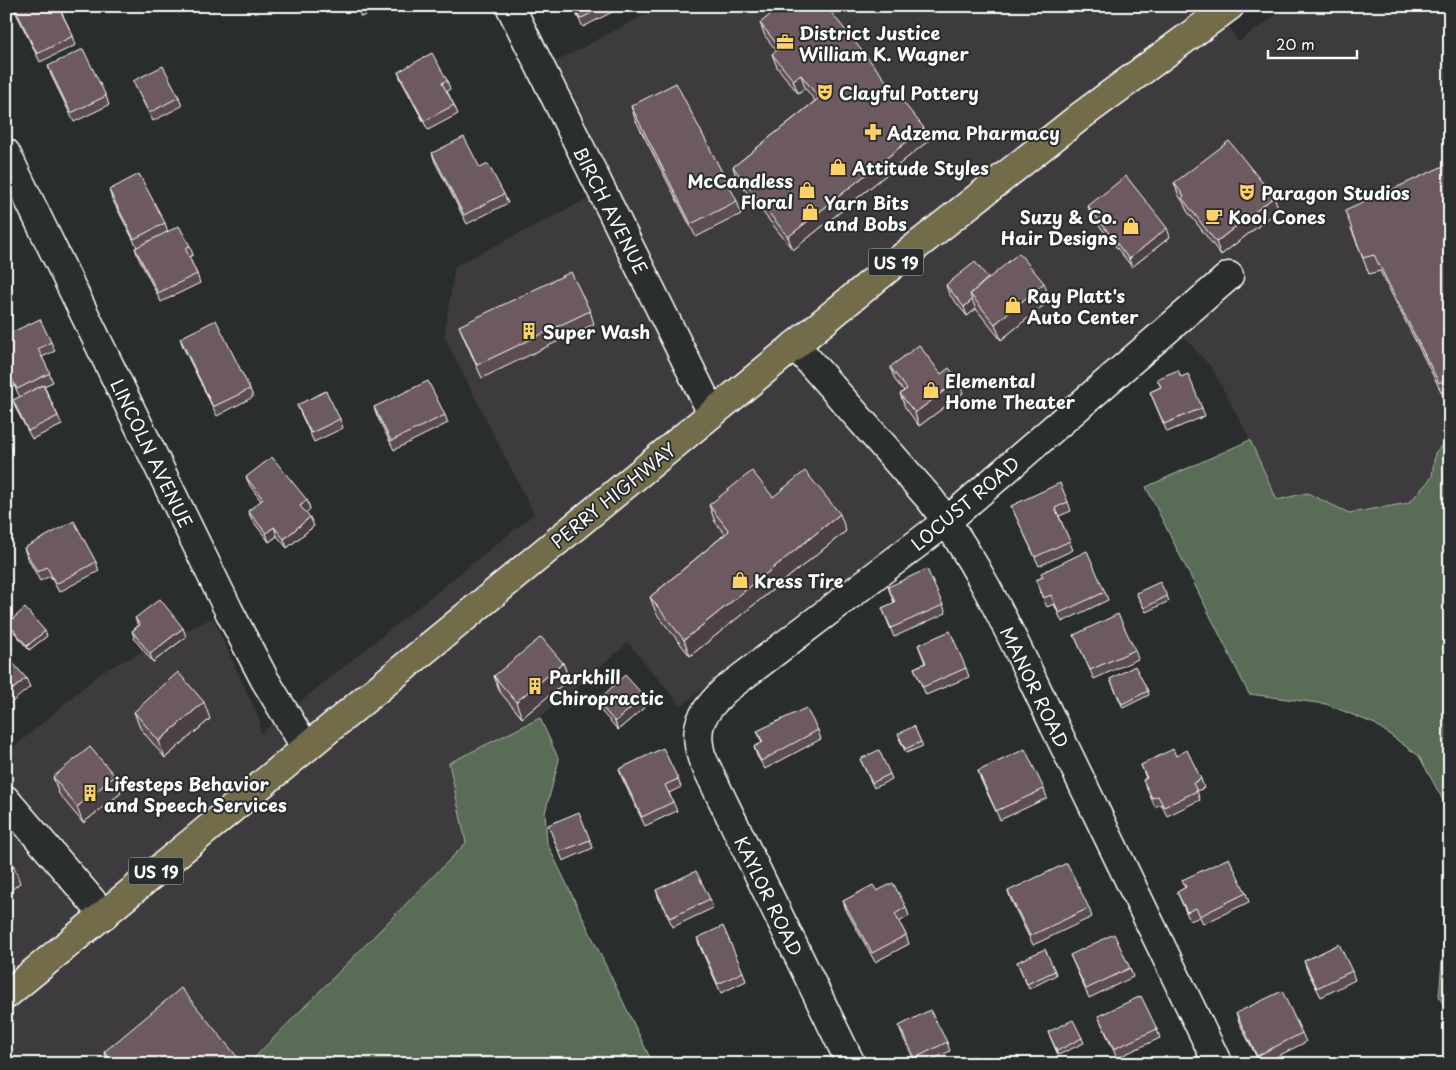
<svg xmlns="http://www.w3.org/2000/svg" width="1456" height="1070" viewBox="0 0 1456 1070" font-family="'Playpen Sans',sans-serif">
	<rect width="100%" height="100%" fill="#2a2d2e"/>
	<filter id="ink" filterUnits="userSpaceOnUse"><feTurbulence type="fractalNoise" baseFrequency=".02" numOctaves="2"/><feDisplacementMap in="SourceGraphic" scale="10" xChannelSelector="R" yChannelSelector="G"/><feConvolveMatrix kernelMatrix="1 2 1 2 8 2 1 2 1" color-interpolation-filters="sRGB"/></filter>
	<g filter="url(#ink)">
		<path fill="#3e3a3d" d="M662,6H1218L1238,42L1289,6H1450V435L1435,453L1432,477L1409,503L1349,513L1307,493L1277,500L1250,440L1212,368L1164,315L912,530L681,706L628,643L540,718L449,763L467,843L248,1064H6V754L103,671L213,618L260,721V734L534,514L444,336L455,266L615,185L553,63Z"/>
		<g fill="#586c56" stroke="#acb6aa">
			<path d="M1450,435V813L1419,756L1375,724L1326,704L1249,694L1146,487L1250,440L1277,500L1307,493L1349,513L1409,503L1432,477L1435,453Z"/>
			<path d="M540,718L559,760L545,813L547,843L653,1064H248L466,843L449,763Z"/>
			<path d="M1450,937V1018L1439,996L1442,962Z"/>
		</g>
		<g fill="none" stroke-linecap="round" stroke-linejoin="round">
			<g stroke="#fff" stroke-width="31">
				<g id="minor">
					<path d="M510,6L712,413"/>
					<path d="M6,153L229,611L265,680L306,748"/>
					<path d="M795,345L930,499C982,566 1018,651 1055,727C1109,839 1164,952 1218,1064"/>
					<path d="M6,800L104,915"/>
					<path d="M851,1064L702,758C692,726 702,713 725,690L947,521L1229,276"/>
				</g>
			</g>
			<g stroke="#fff" stroke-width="31">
				<path id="primary" d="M6,995L895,263L1082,115L1230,6"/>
			</g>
			<use href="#minor" stroke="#2a2d2e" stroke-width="28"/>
			<use href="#primary" stroke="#726c4b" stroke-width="28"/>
		</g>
		<g fill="#5d4d53" stroke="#fff">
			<path d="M13,6H61L59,7L73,36L76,45L40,62L16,13Z"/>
			<path d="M356,6H384L361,17Z"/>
			<path d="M572,6H619L620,8L583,27Z"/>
			<path d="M760,23L924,128L928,141L793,250L737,180L733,167L815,101L805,88L798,93L777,67L772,54L776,50L765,36Z"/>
			<path d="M48,66L106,96L109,105L74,122L51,75Z"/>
			<path d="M398,72L447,80L450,89L447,91L454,105L458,114L428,130L401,80Z"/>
			<path d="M133,81L179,97L182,106L153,121L137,90Z"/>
			<path d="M631,106L737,201L741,214L696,237L635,119Z"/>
			<path d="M432,153L480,168L504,194L508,203L467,224L435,162Z"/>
			<path d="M1450,163V397L1445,399L1380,271L1369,274L1351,228Z"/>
			<path d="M1174,183L1279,210L1221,255L1187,211L1183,202L1179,196Z"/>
			<path d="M109,190L165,223L168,232L190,246L193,255L189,257L197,274L200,283L161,302L138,257L135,248L137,247L112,199Z"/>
			<path d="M1088,206L1170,237L1132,267L1091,215Z"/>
			<path d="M988,278L1050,300L1001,340L976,309L967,316L949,294L946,285Z"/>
			<path d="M590,311L594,324L482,378L464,338L459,326Z"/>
			<path d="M6,335L51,342L55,351L42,357L53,382L44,386L58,416L62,425L32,439L16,409L13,400L20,397L8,374L6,375Z"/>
			<path d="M180,338L250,389L253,397L217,416L183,347Z"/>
			<path d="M890,367L941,374L963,393L919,426L905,407L900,394L904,391L895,380Z"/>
			<path d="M1181,377L1202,408L1205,416L1167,432L1150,392L1161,387L1157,379Z"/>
			<path d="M297,405L340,419L343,428L314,442L301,414Z"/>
			<path d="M374,407L445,415L448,423L394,450L377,416Z"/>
			<path d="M246,477L307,500L310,509L306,513L314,526L287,548L277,536L269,542L252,520L248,511L261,501L250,486Z"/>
			<path d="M773,497L846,531L690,656L656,613L650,597L725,534L715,522L709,505Z"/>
			<path d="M1068,502L1071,511L1059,516L1073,550L1039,566L1015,514L1011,506Z"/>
			<path d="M24,548L96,562L99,571L59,592L50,576L40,581L27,557Z"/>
			<path d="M1043,577L1105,592L1108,600L1062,622L1054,604L1047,607L1039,589L1036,580Z"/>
			<path d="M888,587L943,605L946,613L894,637L882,608L894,603Z"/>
			<path d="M1136,593L1167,596L1169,601L1146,612Z"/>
			<path d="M135,618L186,637L153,662L135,640L132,631L138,626Z"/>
			<path d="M8,623L47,636L29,650L10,627Z"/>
			<path d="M1074,635L1135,650L1138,659L1094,679Z"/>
			<path d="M918,645L966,668L969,677L926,695L914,668L925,663Z"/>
			<path d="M563,663L569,679L522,718L500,692L494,676Z"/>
			<path d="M1110,679L1148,691L1149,695L1123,708Z"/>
			<path d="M597,701L647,705L618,730L600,710Z"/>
			<path d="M134,712L210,719L165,758L140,728Z"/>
			<path d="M818,730L821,739L765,769L757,756L754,747L762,743L757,731Z"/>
			<path d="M899,738L921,742L923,746L906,753Z"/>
			<path d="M1176,756L1201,779L1204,788L1197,791L1200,800L1167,816L1161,804L1155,807L1143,780L1146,778L1141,765Z"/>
			<path d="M860,759L890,774L892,779L874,788Z"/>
			<path d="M619,769L678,779L681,787L669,793L677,811L645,826L622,778Z"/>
			<path d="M978,771L1044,789L1047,798L1000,820L981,780Z"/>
			<path d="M53,777L121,793L83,823L59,794Z"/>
			<path d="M552,834L590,840L593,848L563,861Z"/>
			<path d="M1182,880L1246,893L1249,902L1203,924L1200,917L1190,921L1177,892L1185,888Z"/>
			<path d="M656,890L710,899L713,908L673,927L659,899Z"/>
			<path d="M877,891L906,907L909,916L899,922L906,935L909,944L875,962L846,910L843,901Z"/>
			<path d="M1008,891L1089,908L1092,917L1033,945L1011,900Z"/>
			<path d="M697,938L743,972L746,981L721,993L700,947Z"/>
			<path d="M1070,955L1130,968L1133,977L1089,998Z"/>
			<path d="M1304,961L1352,971L1355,980L1321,997L1307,970Z"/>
			<path d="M1017,962L1055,971L1056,975L1029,989Z"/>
			<path d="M1236,1013L1302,1033L1306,1042L1262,1064H1260L1239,1022Z"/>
			<path d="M1098,1016L1157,1029L1160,1038L1117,1058Z"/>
			<path d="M899,1026L947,1042L950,1051L924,1064H916L902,1035Z"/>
			<path d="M1048,1032L1082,1038L1084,1043L1058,1055Z"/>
			<path d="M104,1052L243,1064H109Z"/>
		</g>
		<g fill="#4c3f44" stroke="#fff">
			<path d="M801,75L805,88L798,93L793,80Z"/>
			<path d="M924,128L928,141L793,250L788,237Z"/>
			<path d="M1274,197L1279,210L1221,255L1216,242Z"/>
			<path d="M1167,228L1170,237L1132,267L1129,259Z"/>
			<path d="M1044,283L1050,300L1001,340L995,324Z"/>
			<path d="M972,300L976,309L967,316L964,307Z"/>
			<path d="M958,380L963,393L919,426L915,413Z"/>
			<path d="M307,500L310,509L304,515L300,506Z"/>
			<path d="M840,514L846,531L690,656L684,640Z"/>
			<path d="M310,517L314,526L287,548L284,539Z"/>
			<path d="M274,527L277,536L269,542L266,533Z"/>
			<path d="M183,628L186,637L153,662L150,654Z"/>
			<path d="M45,631L47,636L29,650L27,646Z"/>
			<path d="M563,663L569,679L522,718L516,702Z"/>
			<path d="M26,678L30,687L6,707V695Z"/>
			<path d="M644,696L647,705L618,730L615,722Z"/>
			<path d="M204,702L210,719L165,758L159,741Z"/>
			<path d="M115,776L121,793L83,823L77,807Z"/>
			<path d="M14,866L20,883L6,894V872Z"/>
		</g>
		<g fill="#6c5a61" stroke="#fff">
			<path d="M14,6H58L73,36L37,54Z"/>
			<path d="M574,6H604L580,19Z"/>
			<path d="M781,6H826L924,128L788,237L733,167L819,98L801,75L793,80L772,54L780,48L760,23Z"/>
			<path d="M83,49L106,96L71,113L48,66Z"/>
			<path d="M432,53L447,80L442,83L454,105L424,121L398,72Z"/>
			<path d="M163,66L179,97L149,113L133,81Z"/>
			<path d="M676,83L737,201L691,224L631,106Z"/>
			<path d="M464,137L480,168L488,164L504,194L464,215L432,153Z"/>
			<path d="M1229,141L1274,197L1216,242L1182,198L1184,196L1174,183Z"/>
			<path d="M1450,163V378L1439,383L1374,255L1363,258L1345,211Z"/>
			<path d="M139,174L165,223L134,239L109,190Z"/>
			<path d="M1126,176L1167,228L1129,259L1088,206Z"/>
			<path d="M179,226L190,246L185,248L197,274L158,293L135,248Z"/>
			<path d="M1019,253L1044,283L995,324L970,294Z"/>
			<path d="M975,262L988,278L970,294L972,300L964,307L946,285Z"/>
			<path d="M571,272L590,311L477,365L459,326Z"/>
			<path d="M40,319L51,342L38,349L50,373L17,389L6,367V335Z"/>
			<path d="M216,320L250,389L213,407L180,338Z"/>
			<path d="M919,345L941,374L949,368L958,380L915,413L900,394L907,389L890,367Z"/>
			<path d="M1178,370L1181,377L1188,374L1202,408L1164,424L1150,392L1161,387L1157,379Z"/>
			<path d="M428,381L445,415L391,441L374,407Z"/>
			<path d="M43,385L58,416L28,431L13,400Z"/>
			<path d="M326,391L340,419L311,433L297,405Z"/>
			<path d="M272,457L307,500L300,506L310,517L284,539L274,527L266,533L248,511L263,499L246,477Z"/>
			<path d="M752,471L773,497L805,471L840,514L684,640L650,597L729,531L709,505Z"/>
			<path d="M1060,483L1068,502L1055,508L1070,541L1035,557L1011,506Z"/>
			<path d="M74,521L96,562L56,584L47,567L37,572L24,548Z"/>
			<path d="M1087,551L1105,592L1059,613L1051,595L1044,598L1036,580L1043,577L1041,573Z"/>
			<path d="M927,569L943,605L891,628L882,608L895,602L888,587Z"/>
			<path d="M1160,582L1167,596L1144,608L1136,593Z"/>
			<path d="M160,599L183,628L150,654L132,631L140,625L135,618Z"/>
			<path d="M25,608L45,631L27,646L8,623Z"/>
			<path d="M1118,614L1135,650L1090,670L1074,635Z"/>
			<path d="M950,631L966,668L923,687L914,668L926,663L918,645Z"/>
			<path d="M541,637L563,663L516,702L494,676Z"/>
			<path d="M6,655L26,678L6,695Z"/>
			<path d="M1135,666L1148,691L1122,704L1110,679Z"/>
			<path d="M178,672L204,702L159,741L134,712Z"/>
			<path d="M625,675L644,696L615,722L597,701Z"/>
			<path d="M806,708L818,730L761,761L754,747L763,742L757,731Z"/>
			<path d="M914,726L921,742L905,749L898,734Z"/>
			<path d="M90,747L115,776L77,807L53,777Z"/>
			<path d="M663,748L678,779L665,785L673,802L642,817L619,769Z"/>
			<path d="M1025,749L1044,789L996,811L978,771Z"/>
			<path d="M1173,749L1176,756L1187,750L1201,779L1193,783L1197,791L1164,807L1158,796L1152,798L1143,780L1147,778L1141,765Z"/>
			<path d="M879,750L890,774L872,783L860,759Z"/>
			<path d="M579,812L590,840L559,852L548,825Z"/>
			<path d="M6,857L14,866L6,872Z"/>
			<path d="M1229,858L1246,893L1200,916L1196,908L1187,912L1177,892L1186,887L1182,880Z"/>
			<path d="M1067,863L1089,908L1030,936L1008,891Z"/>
			<path d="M696,871L710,899L670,918L656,890Z"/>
			<path d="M893,883L906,907L895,914L906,935L872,953L843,901L873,885L877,891Z"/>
			<path d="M723,926L743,972L718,984L697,938Z"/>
			<path d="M1114,934L1130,968L1086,989L1070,955Z"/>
			<path d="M1339,944L1352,971L1317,988L1304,961Z"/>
			<path d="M1045,949L1055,971L1027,984L1017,962Z"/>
			<path d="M181,988L243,1064H113L114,1063L104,1052Z"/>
			<path d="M1282,991L1302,1033L1257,1056L1236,1013Z"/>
			<path d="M1141,996L1157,1029L1114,1049L1098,1016Z"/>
			<path d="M930,1010L947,1042L915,1058L899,1026Z"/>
			<path d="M1073,1020L1082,1038L1057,1051L1048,1032Z"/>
			<path d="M974,1056L978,1064H959Z"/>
			<path d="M782,1059L785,1064H772Z"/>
		</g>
	</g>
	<defs>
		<g id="office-bare" transform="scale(1.35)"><path d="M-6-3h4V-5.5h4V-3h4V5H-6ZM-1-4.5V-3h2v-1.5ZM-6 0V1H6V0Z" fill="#ffd166" stroke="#2a2d2e" stroke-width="2.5" paint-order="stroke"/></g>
		<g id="theatre-bare" transform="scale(1.35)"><path d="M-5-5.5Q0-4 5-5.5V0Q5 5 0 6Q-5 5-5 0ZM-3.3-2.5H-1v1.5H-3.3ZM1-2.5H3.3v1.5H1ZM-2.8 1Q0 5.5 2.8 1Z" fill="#ffd166" stroke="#2a2d2e" stroke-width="2.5" paint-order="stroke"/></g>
		<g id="pharmacy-bare" transform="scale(1.35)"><path d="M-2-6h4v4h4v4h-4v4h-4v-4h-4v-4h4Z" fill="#ffd166" stroke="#2a2d2e" stroke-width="2.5" paint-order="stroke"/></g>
		<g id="shop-bare" transform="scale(1.35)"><path d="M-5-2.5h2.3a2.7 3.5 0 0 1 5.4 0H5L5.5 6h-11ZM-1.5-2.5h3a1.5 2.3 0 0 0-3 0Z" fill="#ffd166" stroke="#2a2d2e" stroke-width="2.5" paint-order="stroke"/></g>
		<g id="cafe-bare" transform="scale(1.35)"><path d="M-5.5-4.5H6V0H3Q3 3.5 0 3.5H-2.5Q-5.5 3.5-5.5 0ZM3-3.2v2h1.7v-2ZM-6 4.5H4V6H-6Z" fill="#ffd166" stroke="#2a2d2e" stroke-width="2.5" paint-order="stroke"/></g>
		<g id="building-bare" transform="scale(1.35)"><path d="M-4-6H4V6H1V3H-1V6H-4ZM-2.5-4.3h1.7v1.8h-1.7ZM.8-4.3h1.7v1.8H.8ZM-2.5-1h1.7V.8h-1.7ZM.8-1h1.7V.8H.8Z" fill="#ffd166" stroke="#2a2d2e" stroke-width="2.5" paint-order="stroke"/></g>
	</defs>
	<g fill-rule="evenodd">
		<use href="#office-bare" x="785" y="42"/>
		<use href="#theatre-bare" x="825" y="92"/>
		<use href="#pharmacy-bare" x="873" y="132"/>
		<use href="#shop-bare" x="838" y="167"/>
		<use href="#shop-bare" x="807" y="190"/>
		<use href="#theatre-bare" x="1247" y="192"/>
		<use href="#shop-bare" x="810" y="212"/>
		<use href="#cafe-bare" x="1214" y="216"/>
		<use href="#shop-bare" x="1131" y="226"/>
		<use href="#shop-bare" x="1013" y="305"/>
		<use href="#building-bare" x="529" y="331"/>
		<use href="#shop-bare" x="931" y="390"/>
		<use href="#shop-bare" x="740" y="580"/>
		<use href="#building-bare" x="535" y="686"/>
		<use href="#building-bare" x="90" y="793"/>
	</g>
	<g text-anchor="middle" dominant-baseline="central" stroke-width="4" stroke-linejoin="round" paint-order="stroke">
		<g fill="#2a2d2e" stroke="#bfc0c0" stroke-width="1">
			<rect x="868.5" y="248.5" width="55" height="27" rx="4"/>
			<rect x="128.5" y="857.5" width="55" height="27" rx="4"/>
		</g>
		<g font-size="16" font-weight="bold" fill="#fff">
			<text x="896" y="262">US 19</text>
			<text x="156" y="871">US 19</text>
		</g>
		<g font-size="18" font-weight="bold" fill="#fff" stroke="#2a2d2e" text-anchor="start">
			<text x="799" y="32">District Justice<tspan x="799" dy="21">William K. Wagner</tspan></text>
			<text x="839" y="92">Clayful Pottery</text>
			<text x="887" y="132">Adzema Pharmacy</text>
			<text x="852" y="167">Attitude Styles</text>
			<text x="793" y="180" text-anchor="end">McCandless<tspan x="793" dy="21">Floral</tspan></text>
			<text x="1261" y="192">Paragon Studios</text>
			<text x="824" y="202">Yarn Bits<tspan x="824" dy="21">and Bobs</tspan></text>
			<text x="1117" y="216" text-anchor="end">Suzy &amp; Co.<tspan x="1117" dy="21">Hair Designs</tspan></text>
			<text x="1228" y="216">Kool Cones</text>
			<text x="1027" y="295">Ray Platt's<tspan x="1027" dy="21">Auto Center</tspan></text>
			<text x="543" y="331">Super Wash</text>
			<text x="945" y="380">Elemental<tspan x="945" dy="21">Home Theater</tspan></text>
			<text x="754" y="580">Kress Tire</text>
			<text x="549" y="676">Parkhill<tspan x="549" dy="21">Chiropractic</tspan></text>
			<text x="104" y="783">Lifesteps Behavior<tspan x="104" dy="21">and Speech Services</tspan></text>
		</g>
		<g font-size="18" fill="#fff" stroke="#2a2d2e">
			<text transform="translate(611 210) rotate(63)">BIRCH AVENUE</text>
			<text transform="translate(152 453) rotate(64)">LINCOLN AVENUE</text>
			<text transform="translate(613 495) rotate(-39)">PERRY HIGHWAY</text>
			<text transform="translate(965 503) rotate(-40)">LOCUST ROAD</text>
			<text transform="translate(1035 687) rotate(64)">MANOR ROAD</text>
			<text transform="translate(769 896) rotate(64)">KAYLOR ROAD</text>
		</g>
	</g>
	<rect width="1456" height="1070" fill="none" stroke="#2a2d2e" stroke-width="25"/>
	<rect x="12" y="12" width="1431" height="1045" fill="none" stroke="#fff" stroke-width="2" filter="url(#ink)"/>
	<path d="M1268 50v8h89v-8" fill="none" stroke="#ffffff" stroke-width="2.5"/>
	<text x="1276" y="50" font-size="15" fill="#ffffff" stroke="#2a2d2e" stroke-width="4" paint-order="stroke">20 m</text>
</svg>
